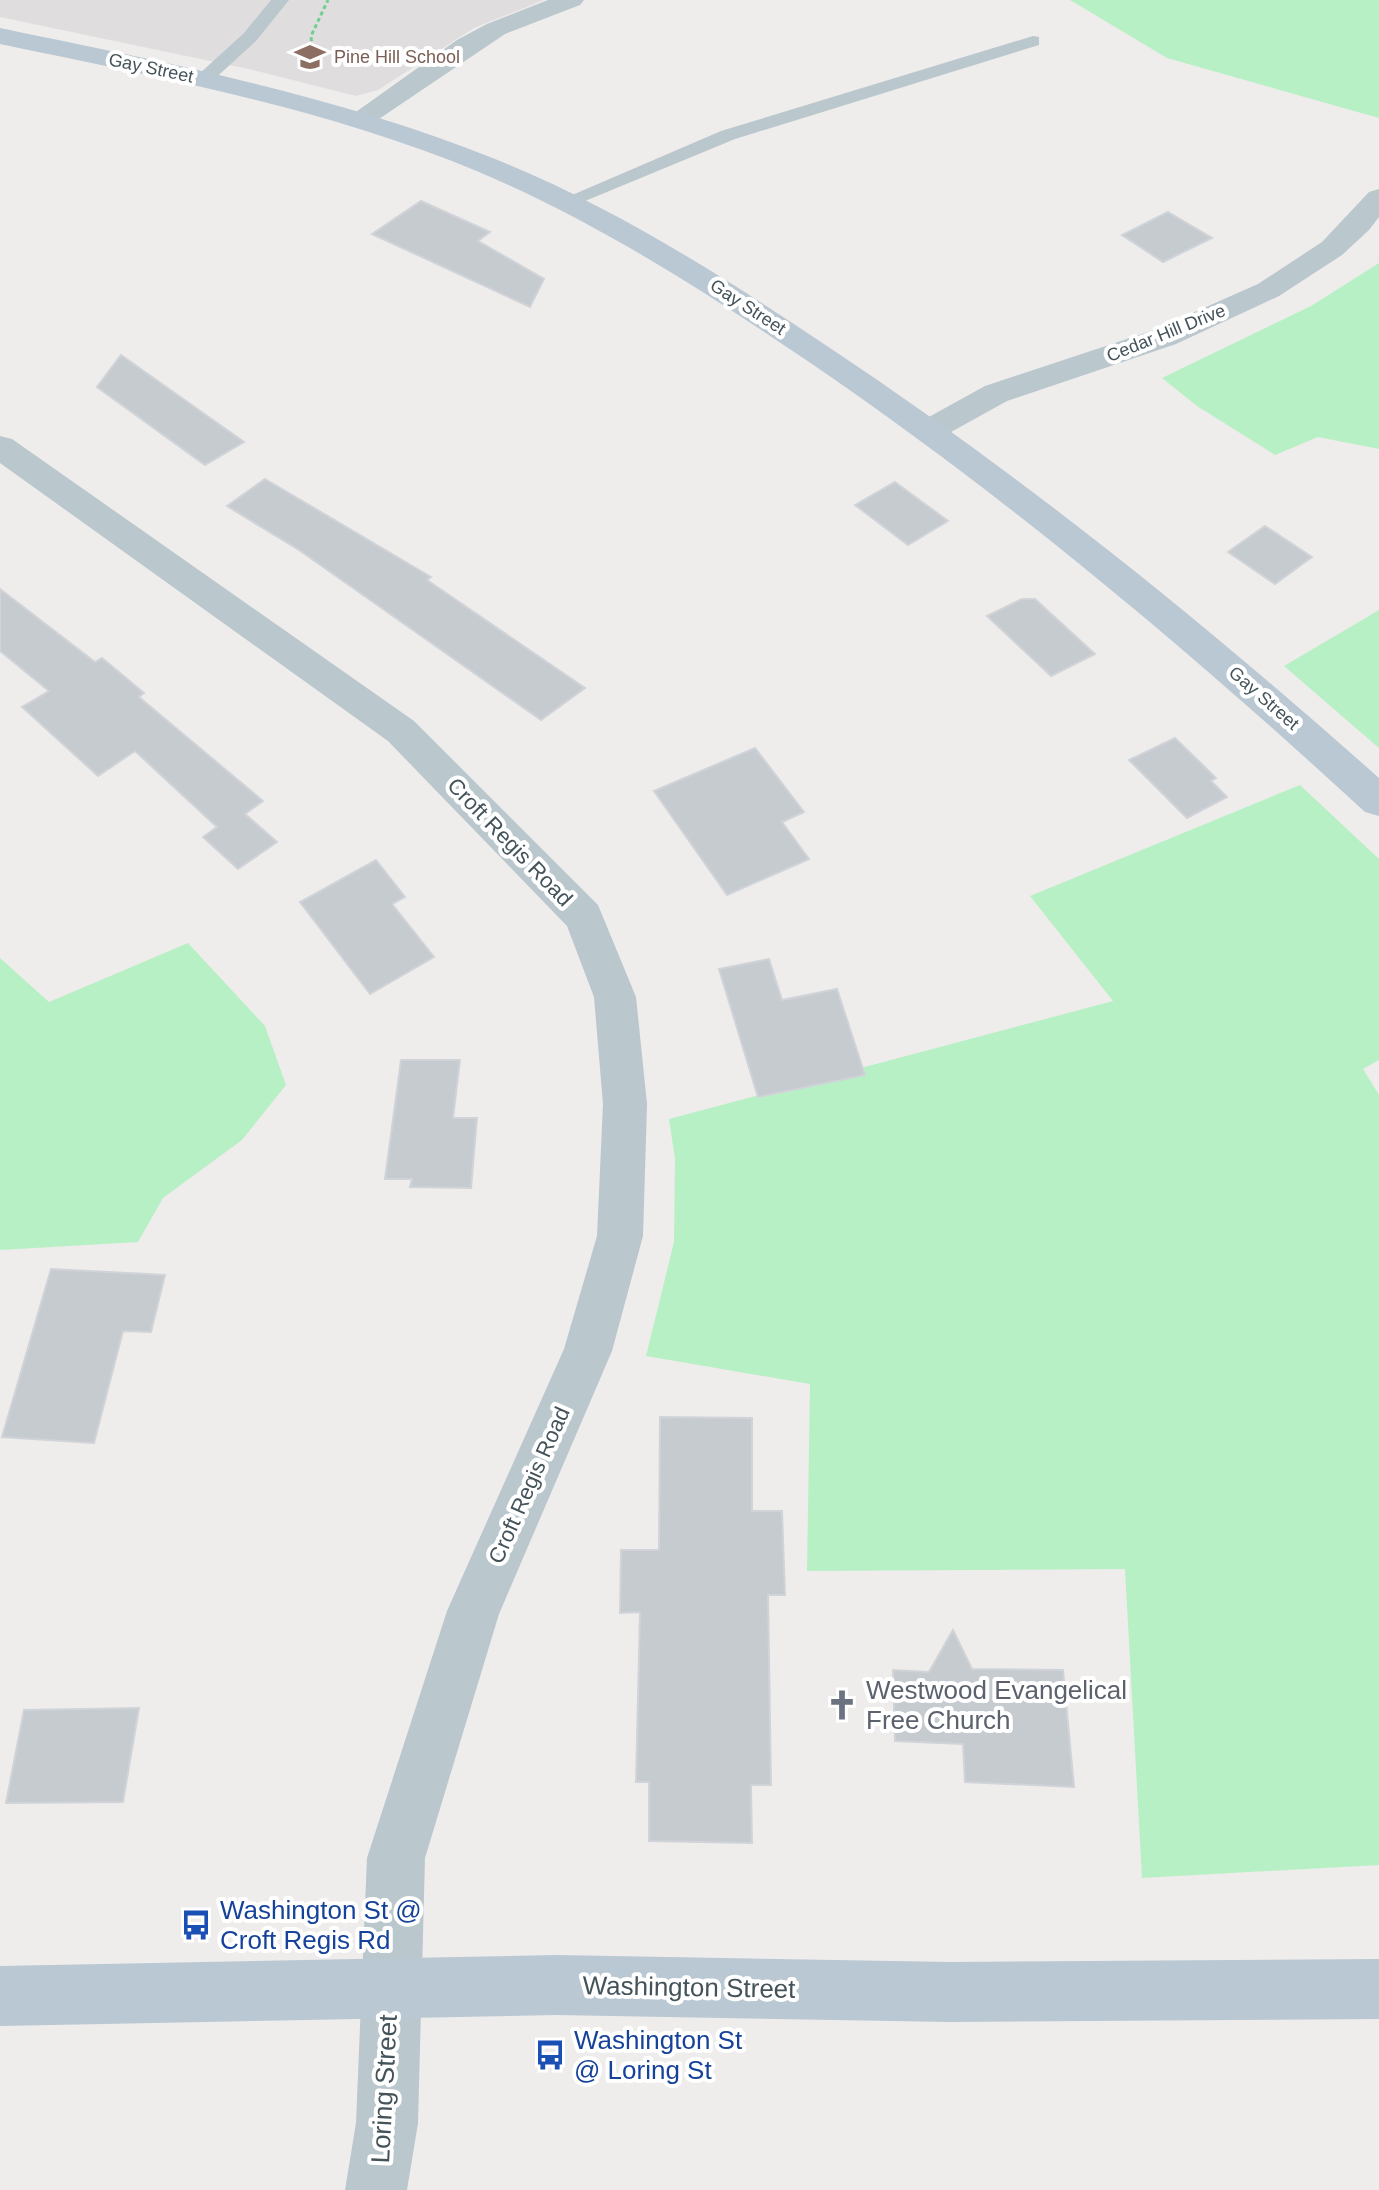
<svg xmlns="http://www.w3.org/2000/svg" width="1379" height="2190" viewBox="0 0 1379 2190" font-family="Arial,sans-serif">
	<rect width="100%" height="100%" fill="#efecec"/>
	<path fill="#e0dddf" d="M0,0H544L474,28L378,90L356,96L253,70L0,17Z"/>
	<g fill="#b8f0c5">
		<path d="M1070,0H1379V118L1167,58Z"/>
		<path d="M1379,263V449L1318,437L1275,455L1197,406L1162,378L1311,306Z"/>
		<path d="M1379,610V748L1284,666Z"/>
		<path d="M1300,785L1379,859V1060L1363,1069L1379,1095V1865L1142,1878L1125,1569L807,1571L810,1384L646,1356L674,1242L675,1159L669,1119L1113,1001L1030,896Z"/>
		<path d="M188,943L265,1026L286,1085L242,1140L163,1198L138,1242L0,1250V958L49,1002Z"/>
	</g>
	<g fill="#c6cbd0" stroke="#d0d4d8" stroke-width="2">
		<path d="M421,201L490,232L478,241L544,279L530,307L372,234Z"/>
		<path d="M1168,212L1212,238L1163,262L1122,235Z"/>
		<path d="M121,355L244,442L205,465L97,387Z"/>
		<path d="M265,479L431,577L427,580L585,688L541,720L299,550L227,506Z"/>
		<path d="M895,482L948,521L908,545L855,505Z"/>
		<path d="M1265,526L1312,557L1275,584L1228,552Z"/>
		<path d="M0,589L95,662L102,658L144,693L139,697L263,801L245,814L277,842L238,869L203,837L217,827L135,751L98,776L22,707L49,691L0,651Z"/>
		<path d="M1022,599H1035L1095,654L1051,676L987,616Z"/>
		<path d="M1175,738L1216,778L1211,781L1227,797L1187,818L1129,760Z"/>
		<path d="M755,748L804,812L782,822L809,859L727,895L654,791Z"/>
		<path d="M376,860L405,897L392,904L434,957L370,994L300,902Z"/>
		<path d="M769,959L782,1000L837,989L865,1075L758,1097L719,969Z"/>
		<path d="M401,1060H460L453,1118H477L471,1188L410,1187L412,1179H385Z"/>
		<path d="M51,1269L165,1275L151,1332L123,1331L94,1443L2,1437Z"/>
		<path d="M660,1417L752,1418V1511H782L785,1595H768L771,1785H751L752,1843L649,1841V1782H636L640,1612L620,1613L621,1550H659Z"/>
		<path d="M953,1630L972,1669L1063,1670L1074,1787L965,1782L963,1744L895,1741L893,1670L929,1672Z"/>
		<path d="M139,1708L123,1802L6,1803L24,1710Z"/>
	</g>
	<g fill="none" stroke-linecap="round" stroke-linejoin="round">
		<path stroke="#6fcf91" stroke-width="3" stroke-dasharray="4 3" stroke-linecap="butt" d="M314,69L311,36L328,0"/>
		<g fill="#bac7cd" fill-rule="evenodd">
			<path d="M271,0H289L256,41L210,83H198V75L244,33Z"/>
			<path d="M1033,36L1039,37V45L735,139L573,206H559L556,202L721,131Z"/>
		</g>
		<g fill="#bac7cd" fill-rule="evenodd">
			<path d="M548,0H584L580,5L505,34L370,125H350L346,119L457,40L487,24Z"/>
			<path d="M1379,189V217L1369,230L1342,255L1279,296L1176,344L1007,401L942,437L930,440L918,437L914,430L918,423L985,386L1154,330L1258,284L1322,242L1369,192Z"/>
			<path d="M0,436L12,439L414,721L598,905L636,997L647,1104L643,1236L612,1351L499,1614L425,1858L418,2123L407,2190H345L356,2123L367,1858L447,1611L564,1349L597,1236L603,1104L594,997L567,926L388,741L0,463Z"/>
		</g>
		<g fill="#b9c8d2" fill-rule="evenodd">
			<path d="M0,28C168,63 336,95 495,159C614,207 724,277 830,348C1024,477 1205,623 1379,778V816L1365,812C1190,651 1008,498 812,364C706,292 597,222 479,172C325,108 162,78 0,44Z"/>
			<path d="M556,1955L950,1962L1379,1959V2019L950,2022L556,2015L0,2026V1966Z"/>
		</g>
	</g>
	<defs>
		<g id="school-bare" transform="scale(2.4)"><path d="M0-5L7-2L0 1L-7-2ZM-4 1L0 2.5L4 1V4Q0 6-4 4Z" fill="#8d6e63" stroke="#fff" stroke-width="2.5" paint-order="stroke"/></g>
		<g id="church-bare" transform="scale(2.4)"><path d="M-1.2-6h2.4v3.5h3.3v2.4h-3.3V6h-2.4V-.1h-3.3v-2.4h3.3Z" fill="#6b7280" stroke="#fff" stroke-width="2.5" paint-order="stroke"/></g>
		<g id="bus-bare" transform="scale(2.4)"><path d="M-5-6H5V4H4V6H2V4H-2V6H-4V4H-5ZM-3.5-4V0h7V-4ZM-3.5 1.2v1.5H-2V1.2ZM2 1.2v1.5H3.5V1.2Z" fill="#1a4fb4" stroke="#fff" stroke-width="2.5" paint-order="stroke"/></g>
	</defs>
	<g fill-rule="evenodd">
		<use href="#school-bare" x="310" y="57"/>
		<use href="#church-bare" x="842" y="1705"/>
		<use href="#bus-bare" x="196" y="1925"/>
		<use href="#bus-bare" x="550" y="2055"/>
	</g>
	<g text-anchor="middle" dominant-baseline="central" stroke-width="8" stroke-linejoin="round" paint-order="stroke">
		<g font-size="18" fill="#785e54" stroke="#fff" text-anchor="start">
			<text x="334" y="57">Pine Hill School</text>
		</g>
		<g font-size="18" fill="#44535a" stroke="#fff">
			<text transform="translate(151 68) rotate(12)">Gay Street</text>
			<text transform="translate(748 307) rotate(33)">Gay Street</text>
			<text transform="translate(1166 333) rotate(-22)">Cedar Hill Drive</text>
			<text transform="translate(1264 698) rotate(41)">Gay Street</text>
		</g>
		<g font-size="22" fill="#44535a" stroke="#fff">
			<text transform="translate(510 842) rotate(46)">Croft Regis Road</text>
			<text transform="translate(529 1485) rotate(-66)">Croft Regis Road</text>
		</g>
		<g font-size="26" fill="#5b616d" stroke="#fff" text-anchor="start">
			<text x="866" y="1690">Westwood Evangelical<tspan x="866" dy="30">Free Church</tspan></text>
		</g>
		<g font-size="26" fill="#164399" stroke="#fff" text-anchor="start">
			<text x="220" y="1910">Washington St @<tspan x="220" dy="30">Croft Regis Rd</tspan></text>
			<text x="574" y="2040">Washington St<tspan x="574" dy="30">@ Loring St</tspan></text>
		</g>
		<g font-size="26" fill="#44535a" stroke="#fff">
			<text transform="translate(689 1987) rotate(1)">Washington Street</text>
			<text transform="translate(384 2089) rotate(-87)">Loring Street</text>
		</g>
	</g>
</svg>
